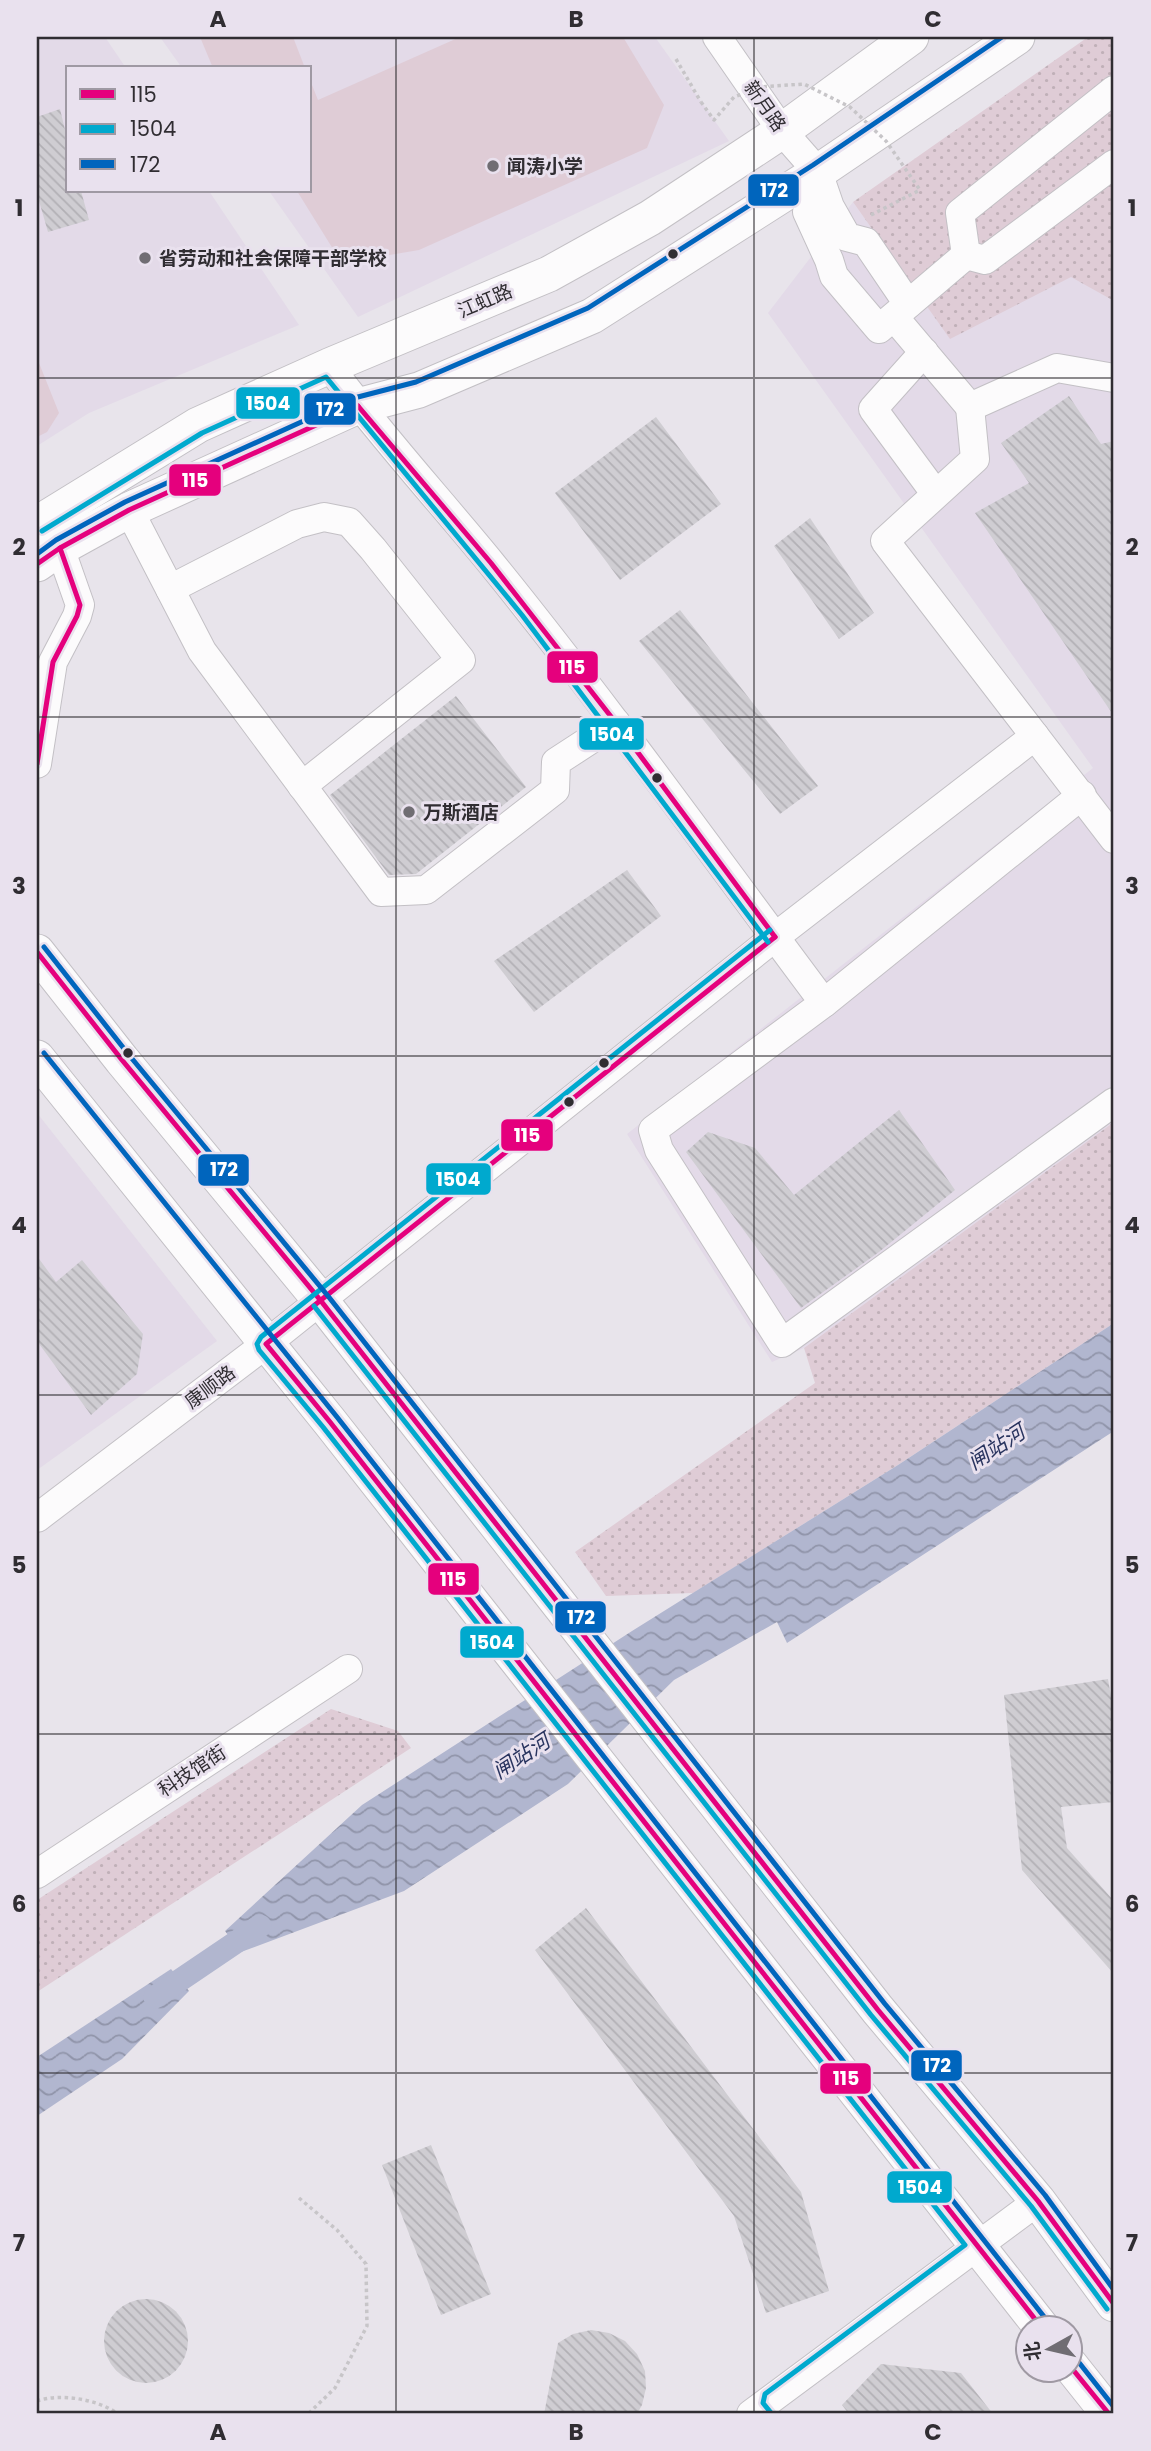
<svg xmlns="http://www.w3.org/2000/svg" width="1151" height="2451" viewBox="0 0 1151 2451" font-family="Poppins,'Noto Sans SC',sans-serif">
	<defs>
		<pattern id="grass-dots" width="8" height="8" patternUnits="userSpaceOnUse" patternTransform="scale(1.75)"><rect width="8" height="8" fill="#dfccd6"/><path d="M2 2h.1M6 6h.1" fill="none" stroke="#c0b0b8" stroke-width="1.8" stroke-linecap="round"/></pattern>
		<pattern id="water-waves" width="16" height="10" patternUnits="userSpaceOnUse" patternTransform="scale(1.75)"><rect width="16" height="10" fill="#b1b6cf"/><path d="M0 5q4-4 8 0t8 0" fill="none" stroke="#9094a9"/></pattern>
		<pattern id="building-back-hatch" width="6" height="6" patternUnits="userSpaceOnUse" patternTransform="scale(1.75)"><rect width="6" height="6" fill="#cfcdd2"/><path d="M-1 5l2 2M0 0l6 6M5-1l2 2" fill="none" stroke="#b2b0b5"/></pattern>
	</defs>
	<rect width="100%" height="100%" fill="#e8e4eb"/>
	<g fill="#e3dae8">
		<path d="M37,37H105L126,68H68V191H209L299,325L89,413L37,446Z"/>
		<path d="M160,37H655L729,141L358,317L269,191H310V68H182Z"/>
		<path d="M853,202L950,338L1071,276L1114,301V1122L804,1348L772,1362L627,1134L1093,768L768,313Z"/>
		<path d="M37,1113L217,1341L37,1470Z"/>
	</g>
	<g fill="url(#grass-dots)">
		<path d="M1088,37H1114V301L1071,277L950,339L853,202Z"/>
		<path d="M1114,1122V1323L898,1465L693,1593L606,1596L575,1552L815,1383L804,1348Z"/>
		<path d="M331,1709L398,1731L411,1748L37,1992V1900Z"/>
	</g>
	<g fill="#dfccd6">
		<path d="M200,37H293L305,68H213Z"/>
		<path d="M460,37H623L664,105L647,148L419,250L366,259L333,249L297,191H310V80L318,100Z"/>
		<path d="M37,358L59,413L47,432L37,437Z"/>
	</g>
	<g fill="url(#water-waves)">
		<path d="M1114,1323V1431L787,1643L777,1622L674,1680L568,1784L404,1891L241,1952L225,1931L362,1805L632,1631L898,1465Z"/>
		<path d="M171,1969L189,1991L122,2059L37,2116V2057Z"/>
	</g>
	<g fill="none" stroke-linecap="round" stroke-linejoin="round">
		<path stroke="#b1b6cf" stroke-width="23" d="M155,1997L260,1926"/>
	</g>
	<g fill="url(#building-back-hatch)">
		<path d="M60,109L68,142V191H81L89,220L48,232L37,194V117Z"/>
		<path d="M1069,396L1101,444L1114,441V716L975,513L1029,483L1001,443Z"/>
		<path d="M656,417L721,504L620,580L555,493Z"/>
		<path d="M810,518L874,613L839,639L774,546Z"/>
		<path d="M680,610L818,786L780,814L639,641Z"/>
		<path d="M456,696L526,787L416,874L389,875L330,795Z"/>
		<path d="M627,870L661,916L534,1012L494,961Z"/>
		<path d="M899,1110L955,1190L879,1252L801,1308L686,1152L708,1132L755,1148L794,1195Z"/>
		<path d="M37,1256L56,1282L82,1260L143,1334L137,1374L91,1415L37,1341Z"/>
		<path d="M1108,1679L1114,1714V1802L1061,1807L1067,1848L1114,1901V1974L1022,1870L1004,1695Z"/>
		<path d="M586,1908L801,2192L829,2291L766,2313L734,2216L535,1950Z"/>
		<path d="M431,2145L491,2294L441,2315L382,2165Z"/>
		<circle cx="146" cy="2341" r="42"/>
		<path d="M591,2330L609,2333L625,2341L637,2354L645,2371L646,2388L642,2405L637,2414H544L558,2343L573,2334Z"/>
		<path d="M881,2364L961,2373L993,2414H849L842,2405Z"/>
	</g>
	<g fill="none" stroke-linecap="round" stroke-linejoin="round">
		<g stroke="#c3c0c5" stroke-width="30">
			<g id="minor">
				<path d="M717,37L782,131L818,172L830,207L847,237L866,242L908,304"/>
				<path d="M818,172L807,212L829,260L834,276L879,329L966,255"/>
				<path d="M966,255L960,213L1114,90"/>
				<path d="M966,255L985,260L1114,164"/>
				<path d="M894,317L970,407L1057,368L1114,378"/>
				<path d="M924,352L873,409L935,493"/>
				<path d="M329,366C380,435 437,497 491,563C607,706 714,856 824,1003L653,1130L659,1150L782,1343L1114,1102"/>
				<path d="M970,407L975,459L885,541L1114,839"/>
				<path d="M129,510L202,651L381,892L426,890L555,790L556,762L616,723"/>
				<path d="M170,589L297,524L324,517L349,522L373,549L461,660L302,786"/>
				<path d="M37,764L53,662L77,616L80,605L60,548"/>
				<path d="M824,1003L1082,795"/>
				<path d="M37,1518L266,1344L775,937L1035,736"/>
				<path d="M37,1874L348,1669"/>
				<path d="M751,2414L1038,2201"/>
			</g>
		</g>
		<g stroke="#c3c0c5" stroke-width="37">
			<g id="major">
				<path d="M37,524L198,425L329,366L549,274L650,218L782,131L911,37"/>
				<path d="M37,564L60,548L129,510L358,406L419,390L592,316L818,172L1017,37"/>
				<path d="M37,952L122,1060L321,1301L878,2010L1038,2201L1114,2304"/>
				<path d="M37,1058L330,1422L1042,2328"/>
				<path d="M1070,2365L1109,2414"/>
			</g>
		</g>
		<g stroke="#c7c5c8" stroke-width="3.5" stroke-dasharray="3.5 3.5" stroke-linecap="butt">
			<path d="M676,59L701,102"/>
			<path d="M871,215L920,190"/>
			<path d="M299,2198L337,2230L366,2264L367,2326L335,2388L308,2414"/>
			<path d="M37,2401C60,2393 98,2399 118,2414"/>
		</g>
		<use href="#minor" stroke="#fcfbfc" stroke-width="28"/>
		<use href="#major" stroke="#fcfbfc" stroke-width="35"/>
		<path stroke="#c7c5c8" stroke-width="3.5" stroke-dasharray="3.5 3.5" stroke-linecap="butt" d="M701,102L714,120L734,97L760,87L804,84L850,107L886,141L920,190"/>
		<g stroke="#e9e1ee" stroke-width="10">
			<g id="bus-1">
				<path d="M358,406L491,563L616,723L775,937"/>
				<path d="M37,564L60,548L129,510L358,406"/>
				<path d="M37,764L53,662L77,616L80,605L60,548"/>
				<path d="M775,937L266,1344L330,1422L1042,2328"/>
				<path d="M37,952L122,1060L321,1301L878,2010L1038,2201L1114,2304"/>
				<path d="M1070,2366L1109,2414"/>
			</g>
		</g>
		<g stroke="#e9e1ee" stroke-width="10">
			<g id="bus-2">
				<path d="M42,531L202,433L326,377L522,615L768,942"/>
				<path d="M770,930L261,1337L257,1344L259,1350L323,1427L965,2245L765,2394L763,2403L772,2414"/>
				<path d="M314,1306L871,2015L1031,2206L1107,2309"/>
			</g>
		</g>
		<g stroke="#e9e1ee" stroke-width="10">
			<g id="bus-3">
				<path d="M37,554L56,540L125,502L354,398L416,382L588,308L813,165L1002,37"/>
				<path d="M44,947L129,1055L328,1296L885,2004L1045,2195L1114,2290"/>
				<path d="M44,1053L337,1417L1049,2323"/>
				<path d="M1077,2360L1114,2407"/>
			</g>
		</g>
		<use href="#bus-1" stroke="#e5007d" stroke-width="5"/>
		<use href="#bus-2" stroke="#00a9ce" stroke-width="5"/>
		<use href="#bus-3" stroke="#0065bd" stroke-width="5"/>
	</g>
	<path fill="none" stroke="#302d32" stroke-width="2" stroke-opacity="0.55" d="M396,37V2414M754,37V2414M37,378H1114M37,717H1114M37,1056H1114M37,1395H1114M37,1734H1114M37,2073H1114"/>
	<g fill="#706d73" stroke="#e9e1ee" stroke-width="2.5">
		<circle cx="493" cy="166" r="7"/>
		<circle cx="145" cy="258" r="7"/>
		<circle cx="409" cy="812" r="7"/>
	</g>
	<g fill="#302d32" stroke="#e9e1ee" stroke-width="2.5">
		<circle cx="673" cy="254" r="6"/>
		<circle cx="657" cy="778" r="6"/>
		<circle cx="128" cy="1053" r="6"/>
		<circle cx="604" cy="1063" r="6"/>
		<circle cx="569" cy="1102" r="6"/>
	</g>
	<g text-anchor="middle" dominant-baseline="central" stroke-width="6" stroke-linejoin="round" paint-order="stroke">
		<g font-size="19" fill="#302d32" stroke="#e9e1ee">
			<text transform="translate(765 106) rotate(55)">新月路</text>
			<text transform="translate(485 301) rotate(-23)">江虹路</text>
			<text transform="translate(210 1387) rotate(-37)">康顺路</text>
			<text transform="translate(192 1771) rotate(-33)">科技馆街</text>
		</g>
		<g font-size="19" font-weight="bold" fill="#302d32" stroke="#e9e1ee" text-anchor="start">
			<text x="507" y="166">闻涛小学</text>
			<text x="159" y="258">省劳动和社会保障干部学校</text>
			<text x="423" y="812">万斯酒店</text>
		</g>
		<g font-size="21" font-style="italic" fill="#29345f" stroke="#e9e1ee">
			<text transform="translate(996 1447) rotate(-33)">闸站河</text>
			<text transform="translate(521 1756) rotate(-33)">闸站河</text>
		</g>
	</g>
	<g stroke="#e9e1ee" stroke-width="2.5">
		<rect x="747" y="173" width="53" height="34" rx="7" fill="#0065bd"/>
		<rect x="235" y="386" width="66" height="34" rx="7" fill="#00a9ce"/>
		<rect x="303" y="392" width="54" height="34" rx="7" fill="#0065bd"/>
		<rect x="168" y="463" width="54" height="34" rx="7" fill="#e5007d"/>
		<rect x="546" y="650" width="53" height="34" rx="7" fill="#e5007d"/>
		<rect x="578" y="717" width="67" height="34" rx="7" fill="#00a9ce"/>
		<rect x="500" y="1118" width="54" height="34" rx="7" fill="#e5007d"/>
		<rect x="197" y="1153" width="53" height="34" rx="7" fill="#0065bd"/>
		<rect x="425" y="1162" width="67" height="34" rx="7" fill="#00a9ce"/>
		<rect x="427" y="1562" width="53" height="34" rx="7" fill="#e5007d"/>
		<rect x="554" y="1600" width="53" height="34" rx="7" fill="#0065bd"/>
		<rect x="459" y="1625" width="66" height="34" rx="7" fill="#00a9ce"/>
		<rect x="910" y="2049" width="53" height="33" rx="7" fill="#0065bd"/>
		<rect x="819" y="2062" width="53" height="33" rx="7" fill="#e5007d"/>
		<rect x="886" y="2170" width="67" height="34" rx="7" fill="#00a9ce"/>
	</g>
	<g font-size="19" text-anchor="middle" font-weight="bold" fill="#fff">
		<text x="774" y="197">172</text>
		<text x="268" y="410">1504</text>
		<text x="330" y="416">172</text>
		<text x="195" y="487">115</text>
		<text x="572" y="674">115</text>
		<text x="612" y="741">1504</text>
		<text x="527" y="1142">115</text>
		<text x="224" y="1176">172</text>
		<text x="458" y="1186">1504</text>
		<text x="453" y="1586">115</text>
		<text x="581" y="1624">172</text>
		<text x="492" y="1649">1504</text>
		<text x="937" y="2072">172</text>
		<text x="846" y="2085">115</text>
		<text x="920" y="2194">1504</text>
	</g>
	<rect width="1151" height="2451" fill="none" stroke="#e9e1ee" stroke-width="77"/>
	<rect x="66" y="66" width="245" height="126" fill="#e9e1ee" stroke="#9f99a3" stroke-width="2"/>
	<rect x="80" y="89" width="35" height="10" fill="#e5007d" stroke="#9f99a3" stroke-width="2"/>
	<text x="130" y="102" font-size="21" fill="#302d32">115</text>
	<rect x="80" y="124" width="35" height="10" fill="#00a9ce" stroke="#9f99a3" stroke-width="2"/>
	<text x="130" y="136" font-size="21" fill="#302d32">1504</text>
	<rect x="80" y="159" width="35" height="10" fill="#0065bd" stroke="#9f99a3" stroke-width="2"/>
	<text x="130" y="172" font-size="21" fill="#302d32">172</text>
	<g transform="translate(1049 2349) rotate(262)"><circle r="33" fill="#e9e1ee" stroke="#9f99a3" stroke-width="2"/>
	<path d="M0-5L12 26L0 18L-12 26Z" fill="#706d73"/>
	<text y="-10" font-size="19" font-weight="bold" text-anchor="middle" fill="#302d32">北</text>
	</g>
	<rect x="38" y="38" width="1074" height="2374" fill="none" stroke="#302d32" stroke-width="2.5"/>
	<g font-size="23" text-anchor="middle" font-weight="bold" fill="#302d32">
		<text x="218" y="27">A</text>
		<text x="576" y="27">B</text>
		<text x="933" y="27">C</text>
		<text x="19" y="216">1</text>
		<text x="1132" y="216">1</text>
		<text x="19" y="555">2</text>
		<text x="1132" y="555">2</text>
		<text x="19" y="894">3</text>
		<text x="1132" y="894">3</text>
		<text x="19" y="1233">4</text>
		<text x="1132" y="1233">4</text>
		<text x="19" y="1573">5</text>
		<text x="1132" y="1573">5</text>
		<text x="19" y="1912">6</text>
		<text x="1132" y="1912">6</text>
		<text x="19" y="2251">7</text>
		<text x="1132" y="2251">7</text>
		<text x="218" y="2440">A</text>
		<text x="576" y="2440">B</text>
		<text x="933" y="2440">C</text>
	</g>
</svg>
